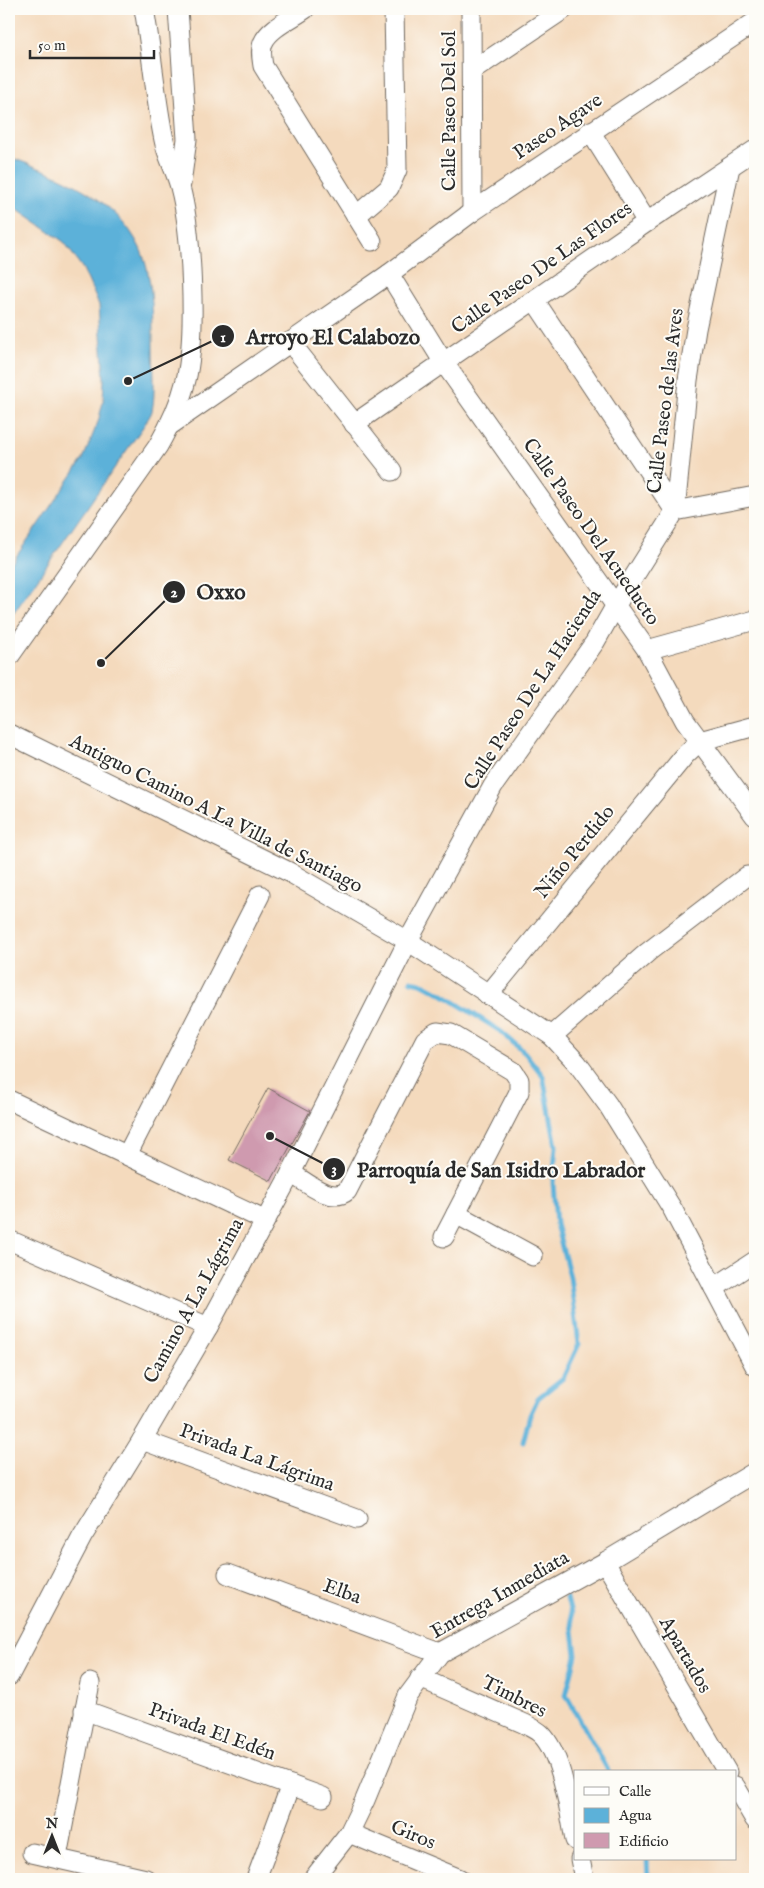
<svg xmlns="http://www.w3.org/2000/svg" width="764" height="1888" viewBox="0 0 764 1888" font-family="'IM FELL English',serif">
	<rect width="100%" height="100%" fill="#fdfcf7"/>
	<filter id="ink" filterUnits="userSpaceOnUse"><feTurbulence type="fractalNoise" baseFrequency=".02" numOctaves="2"/><feDisplacementMap in="SourceGraphic" scale="10" xChannelSelector="R" yChannelSelector="G"/><feConvolveMatrix kernelMatrix="1 2 1 2 8 2 1 2 1" color-interpolation-filters="sRGB"/></filter>
	<filter id="wash" filterUnits="userSpaceOnUse"><feTurbulence type="fractalNoise" baseFrequency=".0096" numOctaves="4" result="noise"/><feDisplacementMap in="SourceGraphic" scale="20" xChannelSelector="R" yChannelSelector="G"/><feGaussianBlur stdDeviation="1.12" result="paint"/><feColorMatrix in="noise" values="0 0 0 0 0 0 0 0 0 0 0 0 0 0 0 0 0 1.4 0 .05"/><feComposite in="paint" operator="in"/></filter>
	<g filter="url(#wash)">
		<rect width="100%" height="100%" fill="#f4dabd"/>
		<path fill="#5cb1d9" stroke="#446e82" d="M9,157C58,174 117,198 140,248C153,277 153,314 153,346C153,364 156,393 152,411C151,415 147,420 145,424L9,620V567L83,459L98,422L103,402L104,379L99,305L83,269L64,242L9,204Z"/>
		<g fill="none" stroke-linecap="round" stroke-linejoin="round">
			<g stroke="#5cb1d9" stroke-width="5">
				<path d="M411,981L421,983L442,994L500,1031L525,1053L543,1076L556,1146L553,1183L556,1224L570,1277L579,1344L563,1378L538,1398L530,1415L523,1442"/>
				<path d="M567,1598L571,1614L576,1655L566,1695L609,1772"/>
				<path d="M647,1859L648,1879"/>
			</g>
		</g>
		<g id="blocks">
			<path fill="#cf9aaf" d="M268,1088L310,1111L271,1181L229,1160Z"/>
		</g>
	</g>
	<g filter="url(#ink)">
		<use href="#blocks" fill-opacity="0" stroke="#71685e" stroke-width="1"/>
		<g fill="none" stroke-linecap="round" stroke-linejoin="round">
			<g stroke="#71685e" stroke-width="21">
				<g id="minor">
					<path d="M178,9L187,139L181,184"/>
					<path d="M305,9C293,18 269,28 263,43C260,50 262,59 263,66L372,241"/>
					<path d="M471,9L472,212"/>
					<path d="M472,71L564,9"/>
					<path d="M590,131L647,222"/>
					<path d="M356,216L389,188L397,170L394,9"/>
					<path d="M389,274L444,363L647,650L685,721L755,816"/>
					<path d="M535,301L675,511"/>
					<path d="M290,342L392,471"/>
					<path d="M354,424L647,222L755,150"/>
					<path d="M169,426L389,274L472,212L755,22"/>
					<path d="M675,511L688,380L696,329L730,167"/>
					<path d="M647,650L755,620"/>
					<path d="M9,657L158,446C170,425 180,404 186,380C197,335 192,232 180,187C176,171 167,156 164,140C155,97 152,52 144,9"/>
					<path d="M9,734L289,872L408,941L552,1036L577,1063L608,1105L673,1210L755,1366"/>
					<path d="M488,995L686,754L700,741L755,726"/>
					<path d="M552,1036L648,952L747,876"/>
					<path d="M9,1100L264,1220"/>
					<path d="M127,1155L260,895"/>
					<path d="M291,1173C306,1182 331,1204 347,1191L425,1040L437,1032L451,1034L513,1071L519,1080V1092L444,1237"/>
					<path d="M456,1214L533,1256"/>
					<path d="M9,1240L208,1327"/>
					<path d="M714,1288L755,1261"/>
					<path d="M142,1440L357,1519"/>
					<path d="M605,1562L727,1772"/>
					<path d="M228,1574L440,1653"/>
					<path d="M9,1676L82,1537L142,1440L208,1327L291,1173L408,941L493,786L595,642L616,605L675,511L755,496"/>
					<path d="M420,1678L525,1724C530,1727 537,1730 541,1734C563,1756 569,1811 575,1840"/>
					<path d="M84,1710L323,1797"/>
					<path d="M735,1786L755,1820"/>
					<path d="M349,1833L460,1879"/>
					<path d="M32,1853L146,1879"/>
					<path d="M57,1857L90,1683"/>
					<path d="M580,1859L584,1879"/>
					<path d="M256,1879L291,1785"/>
					<path d="M313,1879L349,1833L365,1800L408,1696L440,1653L605,1562L755,1472"/>
				</g>
			</g>
			<use href="#minor" stroke="#fff" stroke-width="19"/>
		</g>
	</g>
	<g text-anchor="middle" dominant-baseline="central" stroke-width="4" stroke-linejoin="round" paint-order="stroke">
		<g font-size="20" fill="#2b2b2b" stroke="#fdfcf7">
			<text transform="translate(449 111) rotate(-90)">Calle Paseo Del Sol</text>
			<text transform="translate(558 127) rotate(-34)">Paseo Agave</text>
			<text transform="translate(542 268) rotate(-35)">Calle Paseo De Las Flores</text>
			<text transform="translate(666 401) rotate(-83)">Calle Paseo de las Aves</text>
			<text transform="translate(591 532) rotate(55)">Calle Paseo Del Acueducto</text>
			<text transform="translate(533 690) rotate(-57)">Calle Paseo De La Hacienda</text>
			<text transform="translate(216 814) rotate(27)">Antiguo Camino A La Villa de Santiago</text>
			<text transform="translate(575 852) rotate(-51)">Niño Perdido</text>
			<text transform="translate(194 1301) rotate(-61)">Camino A La Lágrima</text>
			<text transform="translate(257 1458) rotate(20)">Privada La Lágrima</text>
			<text transform="translate(342 1592) rotate(20)">Elba</text>
			<text transform="translate(500 1595) rotate(-30)">Entrega Inmediata</text>
			<text transform="translate(685 1655) rotate(60)">Apartados</text>
			<text transform="translate(514 1697) rotate(27)">Timbres</text>
			<text transform="translate(212 1732) rotate(20)">Privada El Edén</text>
			<text transform="translate(413 1835) rotate(23)">Giros</text>
		</g>
	</g>
	<path fill="none" stroke="#2b2b2b" stroke-width="2" d="M128 381L223 336M101 663L174 592M270 1136L334 1169"/>
	<g fill="#2b2b2b" stroke="#fdfcf7" stroke-width="2">
		<circle cx="128" cy="381" r="5"/>
		<circle cx="101" cy="663" r="5"/>
		<circle cx="270" cy="1136" r="5"/>
		<circle cx="223" cy="336" r="12"/>
		<circle cx="174" cy="592" r="12"/>
		<circle cx="334" cy="1169" r="12"/>
	</g>
	<g font-size="15" text-anchor="middle" font-weight="bold" fill="#fff">
		<text x="223" y="342">1</text>
		<text x="174" y="597">2</text>
		<text x="334" y="1174">3</text>
	</g>
	<g font-size="21" text-anchor="middle" font-weight="bold" fill="#2b2b2b" stroke="#fdfcf7" stroke-width="4" stroke-linejoin="round" paint-order="stroke">
		<text x="333" y="344">Arroyo El Calabozo</text>
		<text x="221" y="599">Oxxo</text>
		<text x="501" y="1177">Parroquía de San Isidro Labrador</text>
	</g>
	<rect width="764" height="1888" fill="none" stroke="#fdfcf7" stroke-width="30"/>
	<rect x="574" y="1770" width="162" height="90" fill="#fdfcf7" stroke="#a9a8a5"/>
	<rect x="584" y="1787" width="25" height="8" fill="#ffffff" stroke="#a9a8a5"/>
	<text x="619" y="1796" font-size="15" fill="#2b2b2b">Calle</text>
	<rect x="584" y="1808" width="25" height="15" fill="#5cb1d9" stroke="#a9a8a5"/>
	<text x="619" y="1820" font-size="15" fill="#2b2b2b">Agua</text>
	<rect x="584" y="1833" width="25" height="15" fill="#cf9aaf" stroke="#a9a8a5"/>
	<text x="619" y="1846" font-size="15" fill="#2b2b2b">Edificio</text>
	<g transform="translate(52 1836)" stroke="#fdfcf7" stroke-width="4" paint-order="stroke">
	<path d="M0-4L9 19L0 12L-9 19Z" fill="#2b2b2b"/>
	<text y="-8" font-size="14" font-weight="bold" text-anchor="middle" fill="#2b2b2b">N</text>
	</g>
	<path d="M30 50v8h124v-8" fill="none" stroke="#2b2b2b" stroke-width="2.5"/>
	<text x="38" y="50" font-size="15" fill="#2b2b2b" stroke="#fdfcf7" stroke-width="4" paint-order="stroke">50 m</text>
</svg>
